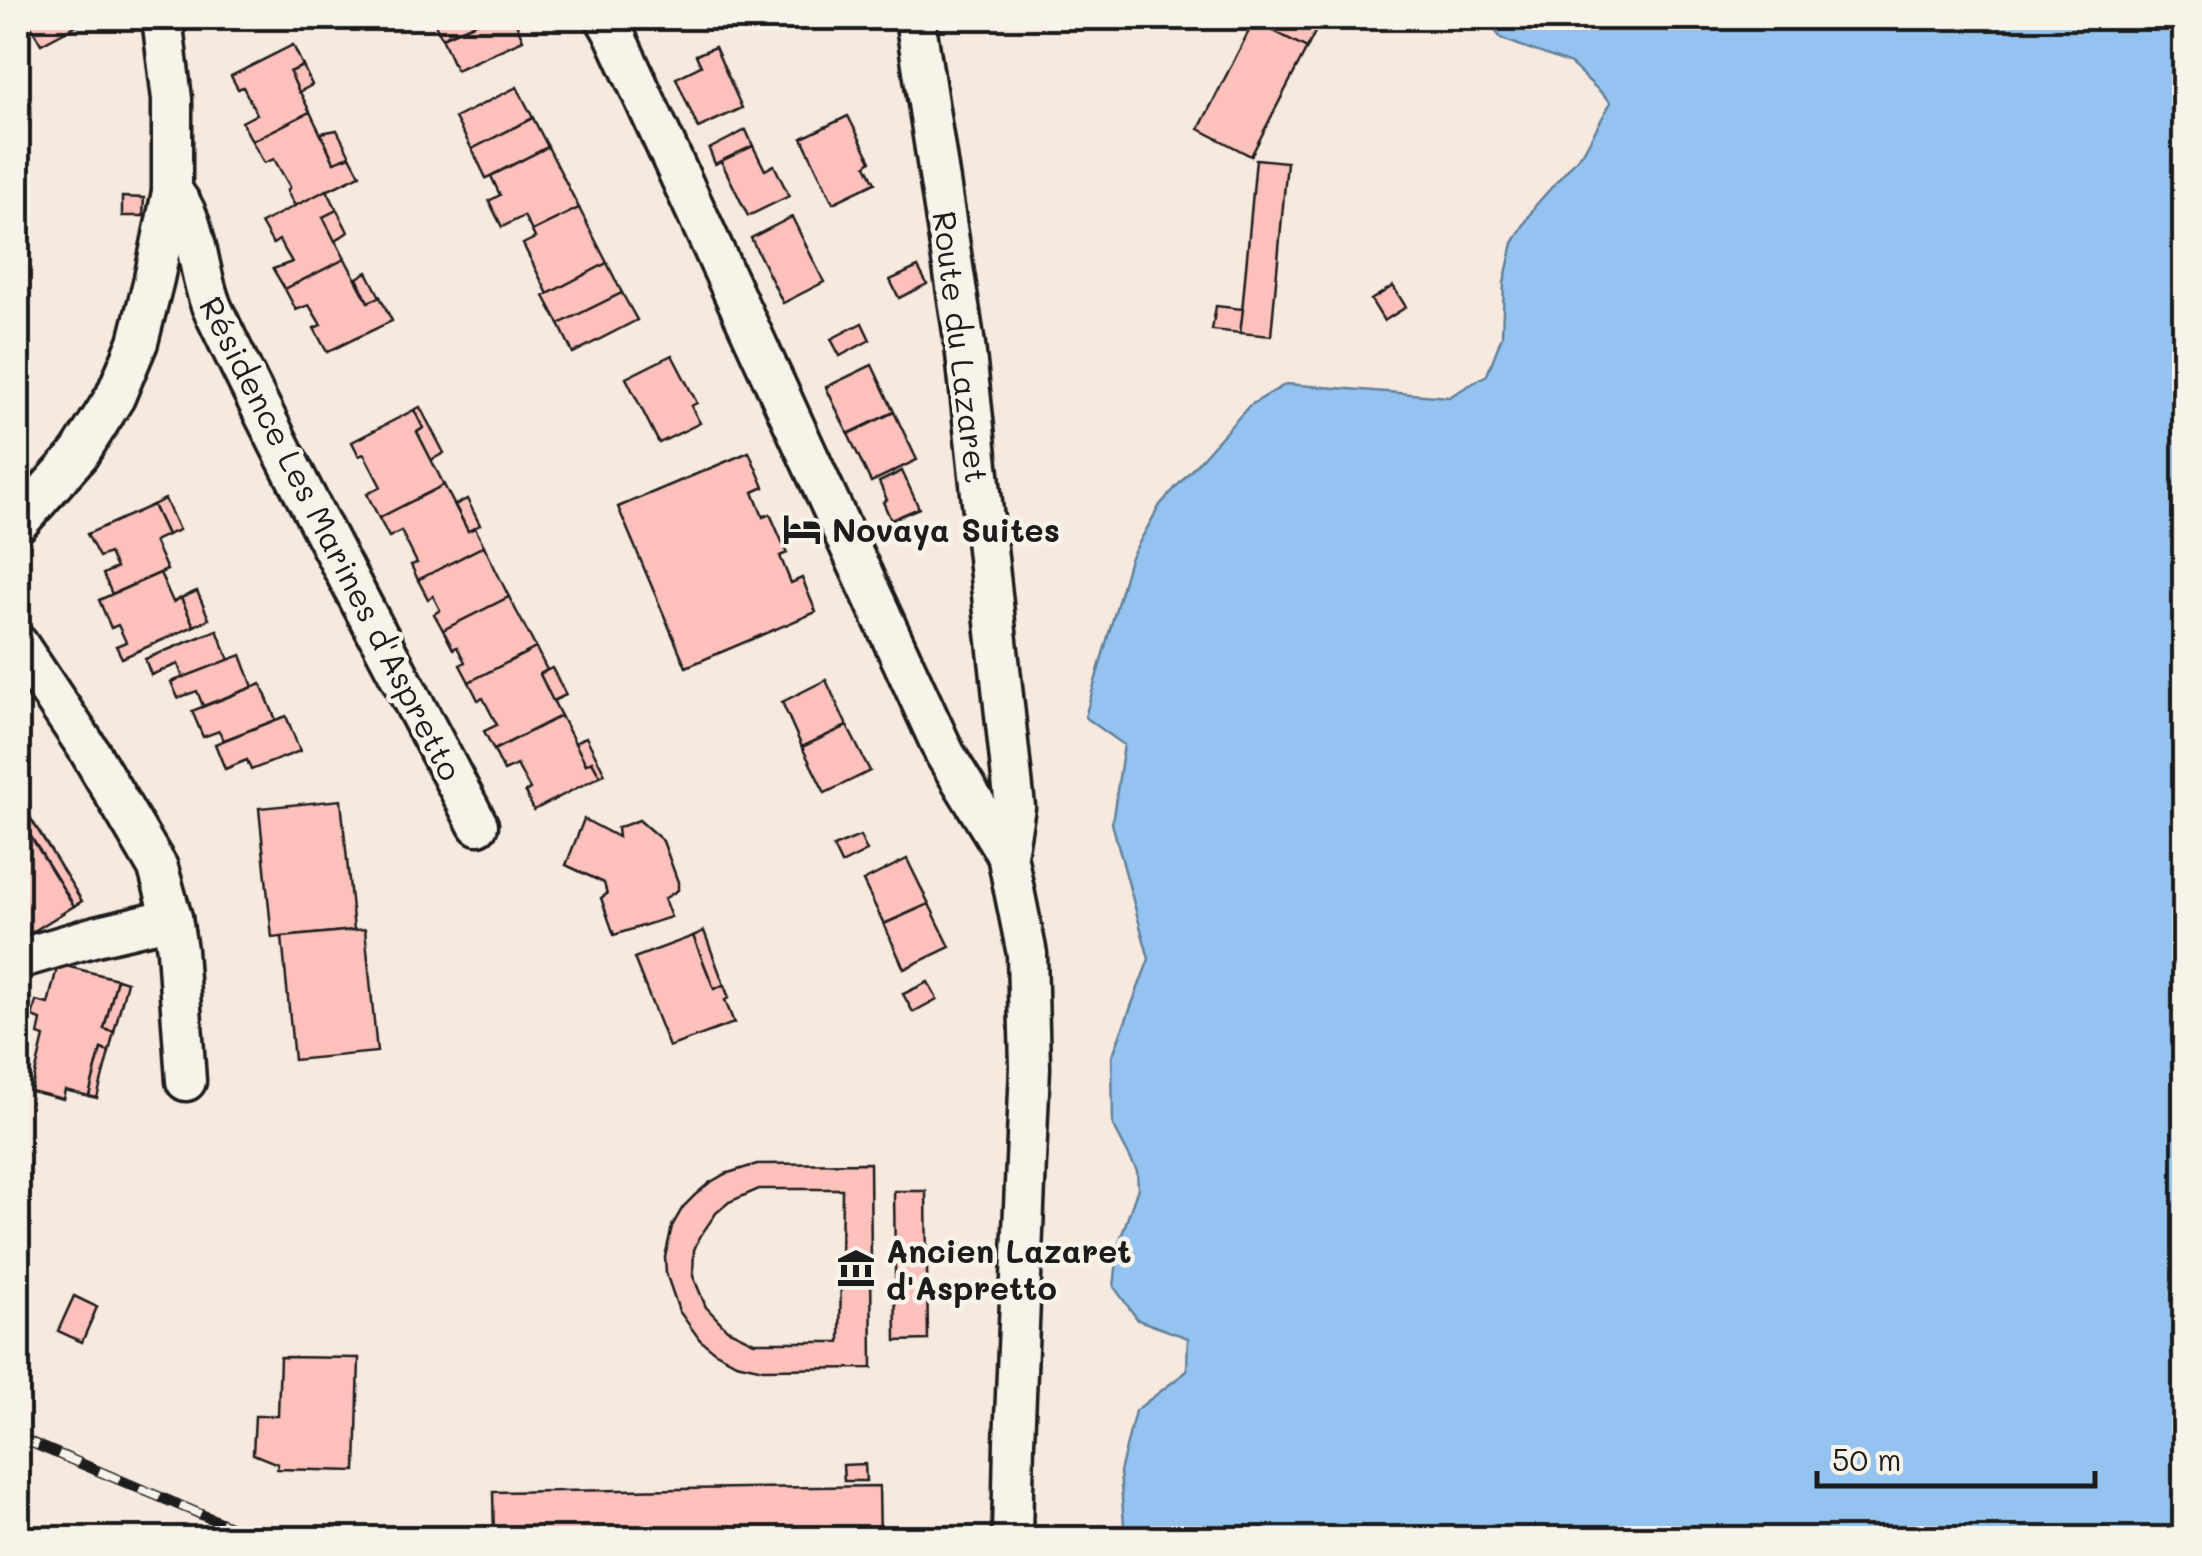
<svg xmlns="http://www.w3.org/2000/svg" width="2202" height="1556" viewBox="0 0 2202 1556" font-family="Mali,sans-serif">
	<rect width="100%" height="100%" fill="#f8e9df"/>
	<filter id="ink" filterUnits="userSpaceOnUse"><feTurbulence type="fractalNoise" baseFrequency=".01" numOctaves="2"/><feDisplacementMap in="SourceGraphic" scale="20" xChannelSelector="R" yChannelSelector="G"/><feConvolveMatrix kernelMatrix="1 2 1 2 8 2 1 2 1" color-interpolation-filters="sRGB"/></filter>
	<g filter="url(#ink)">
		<path fill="#93c3ee" stroke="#63809a" stroke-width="2.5" d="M1484,18H2184V1538H1125L1120,1472L1135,1411L1187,1371L1188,1338L1138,1320L1114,1287L1119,1243L1138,1188L1137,1171L1113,1125L1112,1057L1149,959L1112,823L1124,745L1085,717L1130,559L1160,505L1249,406L1286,384L1449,397L1487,375L1502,336L1504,283L1513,243L1535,206L1584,151L1611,102L1571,64L1502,39Z"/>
		<g fill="#fdc1bb" stroke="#1c1c1c" stroke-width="2.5" fill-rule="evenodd">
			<path d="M26,18H90L41,44Z"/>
			<path d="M432,18H487L442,38Z"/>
			<path d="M487,18H514L523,40L456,70L442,38Z"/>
			<path d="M1272,18H1322L1307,48L1267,28Z"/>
			<path d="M1254,21L1307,48L1251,156L1199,129Z"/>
			<path d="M293,45L303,66L290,72L310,112L252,141L242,122L257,114L243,87L238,89L231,76Z"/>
			<path d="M715,47L742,108L698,128L676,78L701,66L696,55Z"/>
			<path d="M303,66L312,85L299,92L290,72Z"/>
			<path d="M517,87L533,118L472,149L455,118Z"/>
			<path d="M310,112L334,162L350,156L360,175L295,206L287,191L290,187L274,159L264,163L252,141Z"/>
			<path d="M848,116L871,161L866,165L875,183L833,203L802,138Z"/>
			<path d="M533,118L548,147L486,178L472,149Z"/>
			<path d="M337,130L350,156L334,162L321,133Z"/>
			<path d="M746,130L753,146L715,164L709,149Z"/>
			<path d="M753,146L765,170L774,165L789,196L748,216L721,161Z"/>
			<path d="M548,147L579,208L532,231L524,216L502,227L489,201L500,195L491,176Z"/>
			<path d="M1256,159L1287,162L1271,336L1240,333Z"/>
			<path d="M327,190L337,210L323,217L345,259L285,289L273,269L292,262L279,240L273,244L261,223Z"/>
			<path d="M122,197L144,198L143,216H122Z"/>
			<path d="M579,208L607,263L548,294L523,244L535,238L532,231Z"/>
			<path d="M337,210L348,232L335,241L323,217Z"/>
			<path d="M792,217L824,282L783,303L751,238Z"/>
			<path d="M345,259L368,302L380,297L392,321L327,352L314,328L321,325L309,305L296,310L285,289Z"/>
			<path d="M607,263L622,293L559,324L544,296Z"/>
			<path d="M918,267L927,284L899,298L890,280Z"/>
			<path d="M367,272L380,297L368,302L357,278Z"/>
			<path d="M1393,286L1406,307L1384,321L1371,300Z"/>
			<path d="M622,293L637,320L573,353L559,324Z"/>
			<path d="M1216,306L1243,309L1240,333L1212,330Z"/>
			<path d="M862,323L870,340L840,356L831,339Z"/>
			<path d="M672,355L697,403L691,406L700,423L659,443L626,378Z"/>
			<path d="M872,365L894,412L848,434L826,387Z"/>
			<path d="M420,407L444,453L431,460L417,432L423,428L414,410Z"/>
			<path d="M414,410L423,428L417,432L444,485L379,518L367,494L381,487L364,454L359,456L352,442Z"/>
			<path d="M894,412L917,460L871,482L848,434Z"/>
			<path d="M749,452L764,487L753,492L763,517L770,514L787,553L780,556L791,583L802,578L816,612L686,667L618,507Z"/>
			<path d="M902,471L919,508L891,520L883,502L887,500L879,482Z"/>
			<path d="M444,485L468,531L475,528L484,546L418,580L411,565L417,563L401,531L389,537L379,518Z"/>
			<path d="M165,499L179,530L167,535L153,505Z"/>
			<path d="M467,499L480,525L468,531L455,505Z"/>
			<path d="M153,505L167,535L154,541L167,570L112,594L103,574L116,568L109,553L99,557L87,534Z"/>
			<path d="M484,546L509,597L443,630L434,614L440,610L433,596L428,599L418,580Z"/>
			<path d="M160,573L173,602L181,598L194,626L122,658L116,646L126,642L118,625L111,628L99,600Z"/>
			<path d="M197,591L209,619L194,626L181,598Z"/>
			<path d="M509,597L536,648L469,682L460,665L465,662L457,647L453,649L443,630Z"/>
			<path d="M217,630L229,660L183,678L178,664L151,675L145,659Z"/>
			<path d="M536,648L547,670L540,674L561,716L494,750L484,731L497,725L483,698L478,700L469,682Z"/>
			<path d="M241,655L253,687L203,706L197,691L178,698L171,682Z"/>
			<path d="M552,668L566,695L553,701L540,674Z"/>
			<path d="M826,680L847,726L802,747L782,702Z"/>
			<path d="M261,684L276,720L224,740L219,731L203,737L192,711Z"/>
			<path d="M286,716L300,751L251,770L247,760L225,769L215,744Z"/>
			<path d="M561,716L586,764L592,761L600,776L534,810L525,792L530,789L517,765L504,771L494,750Z"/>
			<path d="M847,726L870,771L825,793L802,747Z"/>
			<path d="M586,737L605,774L600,776L592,761L586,764L575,743Z"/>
			<path d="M18,798L82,901L74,906L18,816Z"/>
			<path d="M341,800L354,930L272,938L259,808Z"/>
			<path d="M18,816L74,906L18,941Z"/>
			<path d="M584,819L618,837L617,828L639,820L663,841L678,882V890L664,899L671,917L614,935L601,898L607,894L604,883L566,865Z"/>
			<path d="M860,836L867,851L841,864L833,847Z"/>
			<path d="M907,859L929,904L884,924L863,881Z"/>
			<path d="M929,904L950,947L904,969L884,924Z"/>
			<path d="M365,929L377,1052L294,1060L282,937Z"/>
			<path d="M704,931L724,985L714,989L693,936Z"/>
			<path d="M693,936L714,989L724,985L729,998L725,1000L734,1023L669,1047L634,958Z"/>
			<path d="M58,964L117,979L104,1029L114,1032L109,1052L101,1049L89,1096L65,1090L63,1099L31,1091L44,1037L38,1035L41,1020L32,1017L36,1001L48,1004Z"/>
			<path d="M117,979L127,982L114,1032L104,1029Z"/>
			<path d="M928,982L937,999L913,1012L903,994Z"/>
			<path d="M101,1049L109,1052L97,1098L89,1096Z"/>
			<path d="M870,1163L872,1368L763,1369L736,1363L714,1351L700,1340L679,1311L666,1273L665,1257L672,1226L683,1207L695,1195L709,1183L725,1174L757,1164ZM759,1189H842L840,1342H754L727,1329L706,1307L693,1276L694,1250L699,1238L716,1213L729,1202Z"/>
			<path d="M894,1191H926L928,1340L896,1341Z"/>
			<path d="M74,1296L97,1307L82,1342L58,1331Z"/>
			<path d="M280,1357L359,1358L356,1471L277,1469L278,1464L253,1454L255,1416H278Z"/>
			<path d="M865,1464L866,1481H844L843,1465Z"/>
			<path d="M879,1486L880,1538H494L493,1492Z"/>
		</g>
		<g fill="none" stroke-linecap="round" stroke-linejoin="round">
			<g stroke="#1c1c1c" stroke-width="45">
				<g id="minor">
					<path d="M605,18L615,35L945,754L1007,855"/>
					<path d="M915,18L965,345L1015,807L1007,855L1027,954L1030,1067L1014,1442L1012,1538"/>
					<path d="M172,192C198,216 197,277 214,312C297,486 389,655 478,825"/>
					<path d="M18,523L79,454L115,397L138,342L154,279L172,192V99L162,18"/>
					<path d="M18,644L88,749L158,868L172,918L177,950L186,1081"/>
					<path d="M18,959L96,936L172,918"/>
				</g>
			</g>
			<use href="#minor" stroke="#f7f3e8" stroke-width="38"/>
			<g stroke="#1c1c1c" stroke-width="11">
				<path id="rail" d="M18,1437L257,1538"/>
			</g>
			<use href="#rail" stroke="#f7f3e8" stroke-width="8" stroke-dasharray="22" stroke-linecap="butt"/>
		</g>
	</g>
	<defs>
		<g id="hotel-bare" transform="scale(3)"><path d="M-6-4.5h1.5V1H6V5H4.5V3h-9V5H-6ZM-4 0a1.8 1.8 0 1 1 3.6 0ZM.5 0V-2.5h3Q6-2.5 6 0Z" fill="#1c1c1c" stroke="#f7f3e8" stroke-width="2.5" paint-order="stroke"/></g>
		<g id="museum-bare" transform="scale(3)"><path d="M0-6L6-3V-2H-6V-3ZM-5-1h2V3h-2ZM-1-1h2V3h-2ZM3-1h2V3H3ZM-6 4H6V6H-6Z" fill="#1c1c1c" stroke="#f7f3e8" stroke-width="2.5" paint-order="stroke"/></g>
	</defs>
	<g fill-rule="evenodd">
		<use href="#hotel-bare" x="802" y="529"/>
		<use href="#museum-bare" x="856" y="1268"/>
	</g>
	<g text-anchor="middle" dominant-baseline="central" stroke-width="9" stroke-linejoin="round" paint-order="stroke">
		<g font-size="32" fill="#1c1c1c" stroke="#f7f3e8">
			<text transform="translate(962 347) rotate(83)">Route du Lazaret</text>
			<text transform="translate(332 538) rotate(63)">Résidence Les Marines d'Aspretto</text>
		</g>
		<g font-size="32" font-weight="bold" fill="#1c1c1c" stroke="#f7f3e8" text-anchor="start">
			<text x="832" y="529">Novaya Suites</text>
			<text x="886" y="1250">Ancien Lazaret<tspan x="886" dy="37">d'Aspretto</tspan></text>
		</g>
	</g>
	<rect width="2202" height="1556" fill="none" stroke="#f7f3e8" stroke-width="60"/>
	<rect x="30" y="30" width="2142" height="1496" fill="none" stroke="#1c1c1c" stroke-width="4" filter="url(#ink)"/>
	<path d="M1817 1471v15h278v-15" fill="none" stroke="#1c1c1c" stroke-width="5"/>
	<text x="1832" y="1471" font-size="30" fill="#1c1c1c" stroke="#f7f3e8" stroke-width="8" paint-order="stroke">50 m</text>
</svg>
